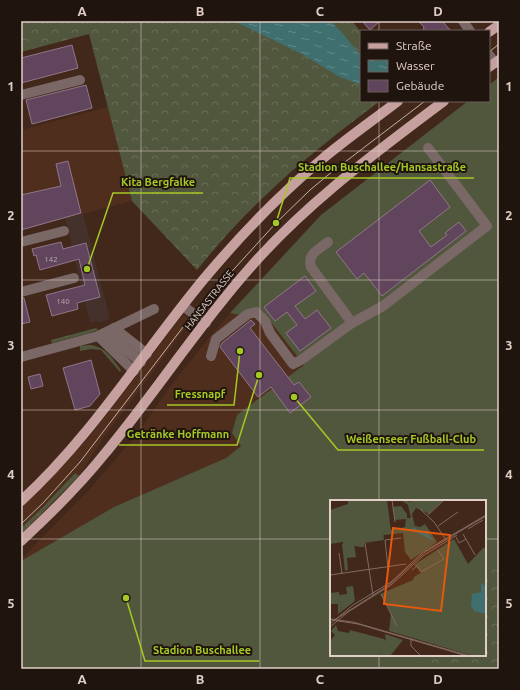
<svg xmlns="http://www.w3.org/2000/svg" width="520" height="690" viewBox="0 0 520 690" font-family="Ubuntu,sans-serif">
	<defs>
		<pattern id="grass-tufts" width="24" height="20" patternUnits="userSpaceOnUse"><rect width="24" height="20" fill="#51573c"/><path d="M3 7l-1-3M5 7V3M7 7l1-3M15 17l-1-3M17 17v-4M19 17l1-3" fill="none" stroke="#6a6e57"/></pattern>
		<pattern id="forest-crowns" width="20" height="18" patternUnits="userSpaceOnUse"><rect width="20" height="18" fill="#51573c"/><path d="M2 6a3 3 0 1 1 6 0M12 15a3 3 0 1 1 6 0" fill="none" stroke="#6a6e57"/></pattern>
		<pattern id="water-ripples" width="26" height="14" patternUnits="userSpaceOnUse"><rect width="26" height="14" fill="#3f6f6f"/><path d="M2 4q2-2 4 0t4 0M15 11q2-2 4 0t4 0" fill="none" stroke="#648988"/></pattern>
	</defs>
	<rect width="100%" height="100%" fill="#42271b"/>
	<g fill="#4f2e1e">
		<path d="M108,107L132,201L21,230V130Z"/>
		<path d="M230,313L270,321L304,365L241,446L226,458L114,507L21,561V559L87,492L135,437L169,388L203,345Z"/>
		<path d="M183,315L191,321L104,437L79,476L74,473L43,507L21,528V508L51,479L91,435Z"/>
	</g>
	<path fill="#44312b" d="M83,214L110,319L98,323V321L90,323L65,218Z"/>
	<g fill="url(#grass-tufts)">
		<path d="M96,328L98,330L86,334L52,343L51,340Z"/>
		<path d="M89,345C105,346 112,358 121,370L120,372L101,350L91,349L80,351V346Z"/>
		<path d="M75,473L79,476L21,534V528L43,507Z"/>
	</g>
	<g fill="url(#forest-crowns)">
		<path d="M26,21H352L361,32V101H380C340,131 301,161 265,196C240,219 218,244 197,270L132,201L89,34L21,52V22Z"/>
		<path d="M499,487V669H385L396,655H485V501Z"/>
	</g>
	<path fill="#51573c" d="M499,77V553L485,572V501H331V655H423L412,669H21V561L114,507L226,458L241,446L232,433L237,415L304,365L270,321L230,313L321,215L468,101H489V85Z"/>
	<path fill="url(#water-ripples)" d="M234,21H331L343,34L361,56V85L338,76L302,54Z"/>
	<g fill="#61455c" stroke="#91768b">
		<path d="M362,21H380L370,30Z"/>
		<path d="M418,21H442L451,31H423L424,27Z"/>
		<path d="M72,45L78,68L21,83V58Z"/>
		<path d="M86,85L92,108L32,124L26,100Z"/>
		<path d="M68,161L81,213L21,230V195L61,186L56,164Z"/>
		<path d="M430,180L450,207L419,231L431,247L447,235L445,233L459,222L466,231L382,296L364,273L357,279L336,252Z"/>
		<path d="M61,242L63,249L86,243L100,297L77,303L78,309L52,316L46,295L85,285L79,259L40,270L36,255L34,256L32,249Z"/>
		<path d="M305,276L316,291L295,306L305,319L317,310L331,328L300,351L286,333L297,325L287,312L275,321L264,307Z"/>
		<path d="M21,298H24L30,322L21,324Z"/>
		<path d="M251,320L255,324L250,328L294,385L299,382L311,397L290,413L271,387L258,397L220,347L222,343Z"/>
		<path d="M91,360L100,394L90,406L75,410L63,368Z"/>
		<path d="M40,374L43,386L31,389L28,377Z"/>
	</g>
	<g fill="none" stroke-linecap="round" stroke-linejoin="round">
		<g stroke="#7a6867" stroke-width="10">
			<path d="M463,21L470,31"/>
			<path d="M489,55L495,63"/>
			<path d="M21,95L80,80"/>
			<path d="M21,242L64,231"/>
			<path d="M328,242C318,250 307,254 311,267L352,323"/>
			<path d="M21,292L74,278"/>
			<path d="M183,306L206,323"/>
			<path d="M114,328L147,354"/>
			<path d="M105,333L141,362"/>
			<path d="M98,336L134,371"/>
			<path d="M211,356L216,339L248,314L256,312L265,321L270,333L293,364L301,360L352,323L383,306L487,226L428,148"/>
			<path d="M21,357L98,336L154,309"/>
		</g>
		<g stroke="#c5a09e" stroke-width="10">
			<path d="M489,32L499,25"/>
			<path d="M489,67L499,60"/>
			<path d="M21,501C92,436 142,354 203,280C239,237 278,196 321,160C346,139 372,121 398,101"/>
			<path d="M21,541C49,515 78,487 102,457C153,396 196,329 248,270C305,204 375,153 444,101"/>
		</g>
		<g stroke="#c3afa7" stroke-width="1">
			<path d="M489,52L499,44"/>
			<path d="M21,524L43,503L80,462L193,314L276,223L310,190L328,175L425,101"/>
		</g>
	</g>
	<path fill="none" stroke="#e0cec7" stroke-width="1" stroke-opacity="0.55" d="M141,21V669M260,21V669M379,21V31M379,101V501M21,151H499M21,280H499M21,410H499M21,539H331M485,539H499M379,655V669"/>
	<g text-anchor="middle" dominant-baseline="central" stroke-width="4" stroke-linejoin="round" paint-order="stroke">
		<g font-size="8" fill="#c0acac">
			<text x="51" y="259">142</text>
			<text x="63" y="301">140</text>
		</g>
		<g font-size="10" fill="#e0cec7" stroke="#20140e">
			<text transform="translate(209 300) rotate(-52)">HANSASTRASSE</text>
		</g>
	</g>
	<g transform="translate(330 500)">
		<rect width="156" height="156" fill="#42271b"/>
		<path d="M9,92L12,111L8,114V104H0V93Z" fill="#51573c"/>
		<path d="M71,0L82,2L86,8L82,14L85,26L90,27L95,24L107,42L81,60L75,52L73,33L53,35V32L75,27L76,19L65,20L63,7L71,6L77,14V18H81L78,5ZM12,44H24L26,57L17,58L18,70L15,71ZM154,47L156,51V156H143L83,138L77,118L133,56L138,64ZM23,86L25,101L12,111L9,95L17,94L16,87ZM55,134L73,140L60,156H52L48,152L56,142Z" fill="#51573c"/>
		<path d="M150,76L156,79V86H150L151,92L141,98V105L144,111L156,114L152,116L123,110L122,102L135,94Z" fill="#51573c"/>
		<path d="M18,0H57L61,31L53,32L54,40L34,43V47H31L24,46V44L13,45V42L0,44V10L18,4Z" fill="#51573c"/>
		<path d="M80,0H113L99,14L84,7ZM6,125L8,131L19,133L20,130L54,139L57,142L48,152L52,156H0V141L5,135L1,131Z" fill="#51573c"/>
		<path d="M124,39L138,64L127,77L126,83L119,87L88,120L90,124H87L88,129H85L83,138L59,131L61,113L50,94L83,80L84,77L92,72L84,65Z" fill="#51573c"/>
		<path d="M85,28L89,32H97L104,41L80,29ZM151,83L156,86V114L144,111L141,105L142,94L151,92Z" fill="#3f6f6f"/>
		<path fill="none" stroke="#816a60" stroke-width="1" d="M62,0L65,22M90,9L104,22L116,40M98,15L114,0M108,26L128,12M138,29L153,20M133,34L145,55M126,37L129,43L136,39M35,43L43,95M9,53L12,74M58,68L55,40L71,38M82,70L87,66L91,72L114,59L108,50M0,75L76,64M51,94L67,126M0,119L23,122L140,156M0,120L6,119L59,85L95,52L156,16M2,120L28,124L137,156M0,124L23,105L61,82L93,52L156,15M0,127L18,112L61,85L94,55L127,35M81,138V146L91,156"/>
		<path fill="#e8590c" fill-opacity="0.15" stroke="#e8590c" stroke-width="2" d="M63,28L120,35L111,111L54,104Z"/>
		<rect width="156" height="156" fill="none" stroke="#e0cec7" stroke-width="2"/>
	</g>
	<path fill="none" stroke="#a5c824" stroke-width="1.5" d="M276 223L290 178H474M87 269L113 193H203M240 351L234 405H167M259 375L237 445H119M294 397L338 450H484M126 598L145 661H259"/>
	<g fill="#a5c824" stroke="#20140e" stroke-width="1.5">
		<circle cx="276" cy="223" r="4"/>
		<circle cx="87" cy="269" r="4"/>
		<circle cx="240" cy="351" r="4"/>
		<circle cx="259" cy="375" r="4"/>
		<circle cx="294" cy="397" r="4"/>
		<circle cx="126" cy="598" r="4"/>
	</g>
	<g font-size="11" text-anchor="middle" font-weight="bold" fill="#a5c824" stroke="#20140e" stroke-width="4" stroke-linejoin="round" paint-order="stroke">
		<text x="382" y="171">Stadion Buschallee/Hansastraße</text>
		<text x="158" y="186">Kita Bergfalke</text>
		<text x="200" y="398">Fressnapf</text>
		<text x="178" y="438">Getränke Hoffmann</text>
		<text x="411" y="443">Weißenseer Fußball-Club</text>
		<text x="202" y="654">Stadion Buschallee</text>
	</g>
	<rect width="520" height="690" fill="none" stroke="#20140e" stroke-width="44"/>
	<rect x="360" y="30" width="130" height="72" fill="#20140e" stroke="#6d5e58"/>
	<rect x="368" y="43" width="20" height="6" fill="#c5a09e" stroke="#6d5e58"/>
	<text x="396" y="50" font-size="12" fill="#e0cec7">Straße</text>
	<rect x="368" y="60" width="20" height="12" fill="url(#water-ripples)" stroke="#6d5e58"/>
	<text x="396" y="70" font-size="12" fill="#e0cec7">Wasser</text>
	<rect x="368" y="80" width="20" height="12" fill="#61455c" stroke="#6d5e58"/>
	<text x="396" y="90" font-size="12" fill="#e0cec7">Gebäude</text>
	<rect x="22" y="22" width="476" height="646" fill="none" stroke="#e0cec7" stroke-width="1.5"/>
	<g font-size="13" text-anchor="middle" font-weight="bold" fill="#e0cec7">
		<text x="82" y="16">A</text>
		<text x="200" y="16">B</text>
		<text x="320" y="16">C</text>
		<text x="438" y="16">D</text>
		<text x="11" y="91">1</text>
		<text x="509" y="91">1</text>
		<text x="11" y="220">2</text>
		<text x="509" y="220">2</text>
		<text x="11" y="350">3</text>
		<text x="509" y="350">3</text>
		<text x="11" y="479">4</text>
		<text x="509" y="479">4</text>
		<text x="11" y="608">5</text>
		<text x="509" y="608">5</text>
		<text x="82" y="684">A</text>
		<text x="200" y="684">B</text>
		<text x="320" y="684">C</text>
		<text x="438" y="684">D</text>
	</g>
</svg>
